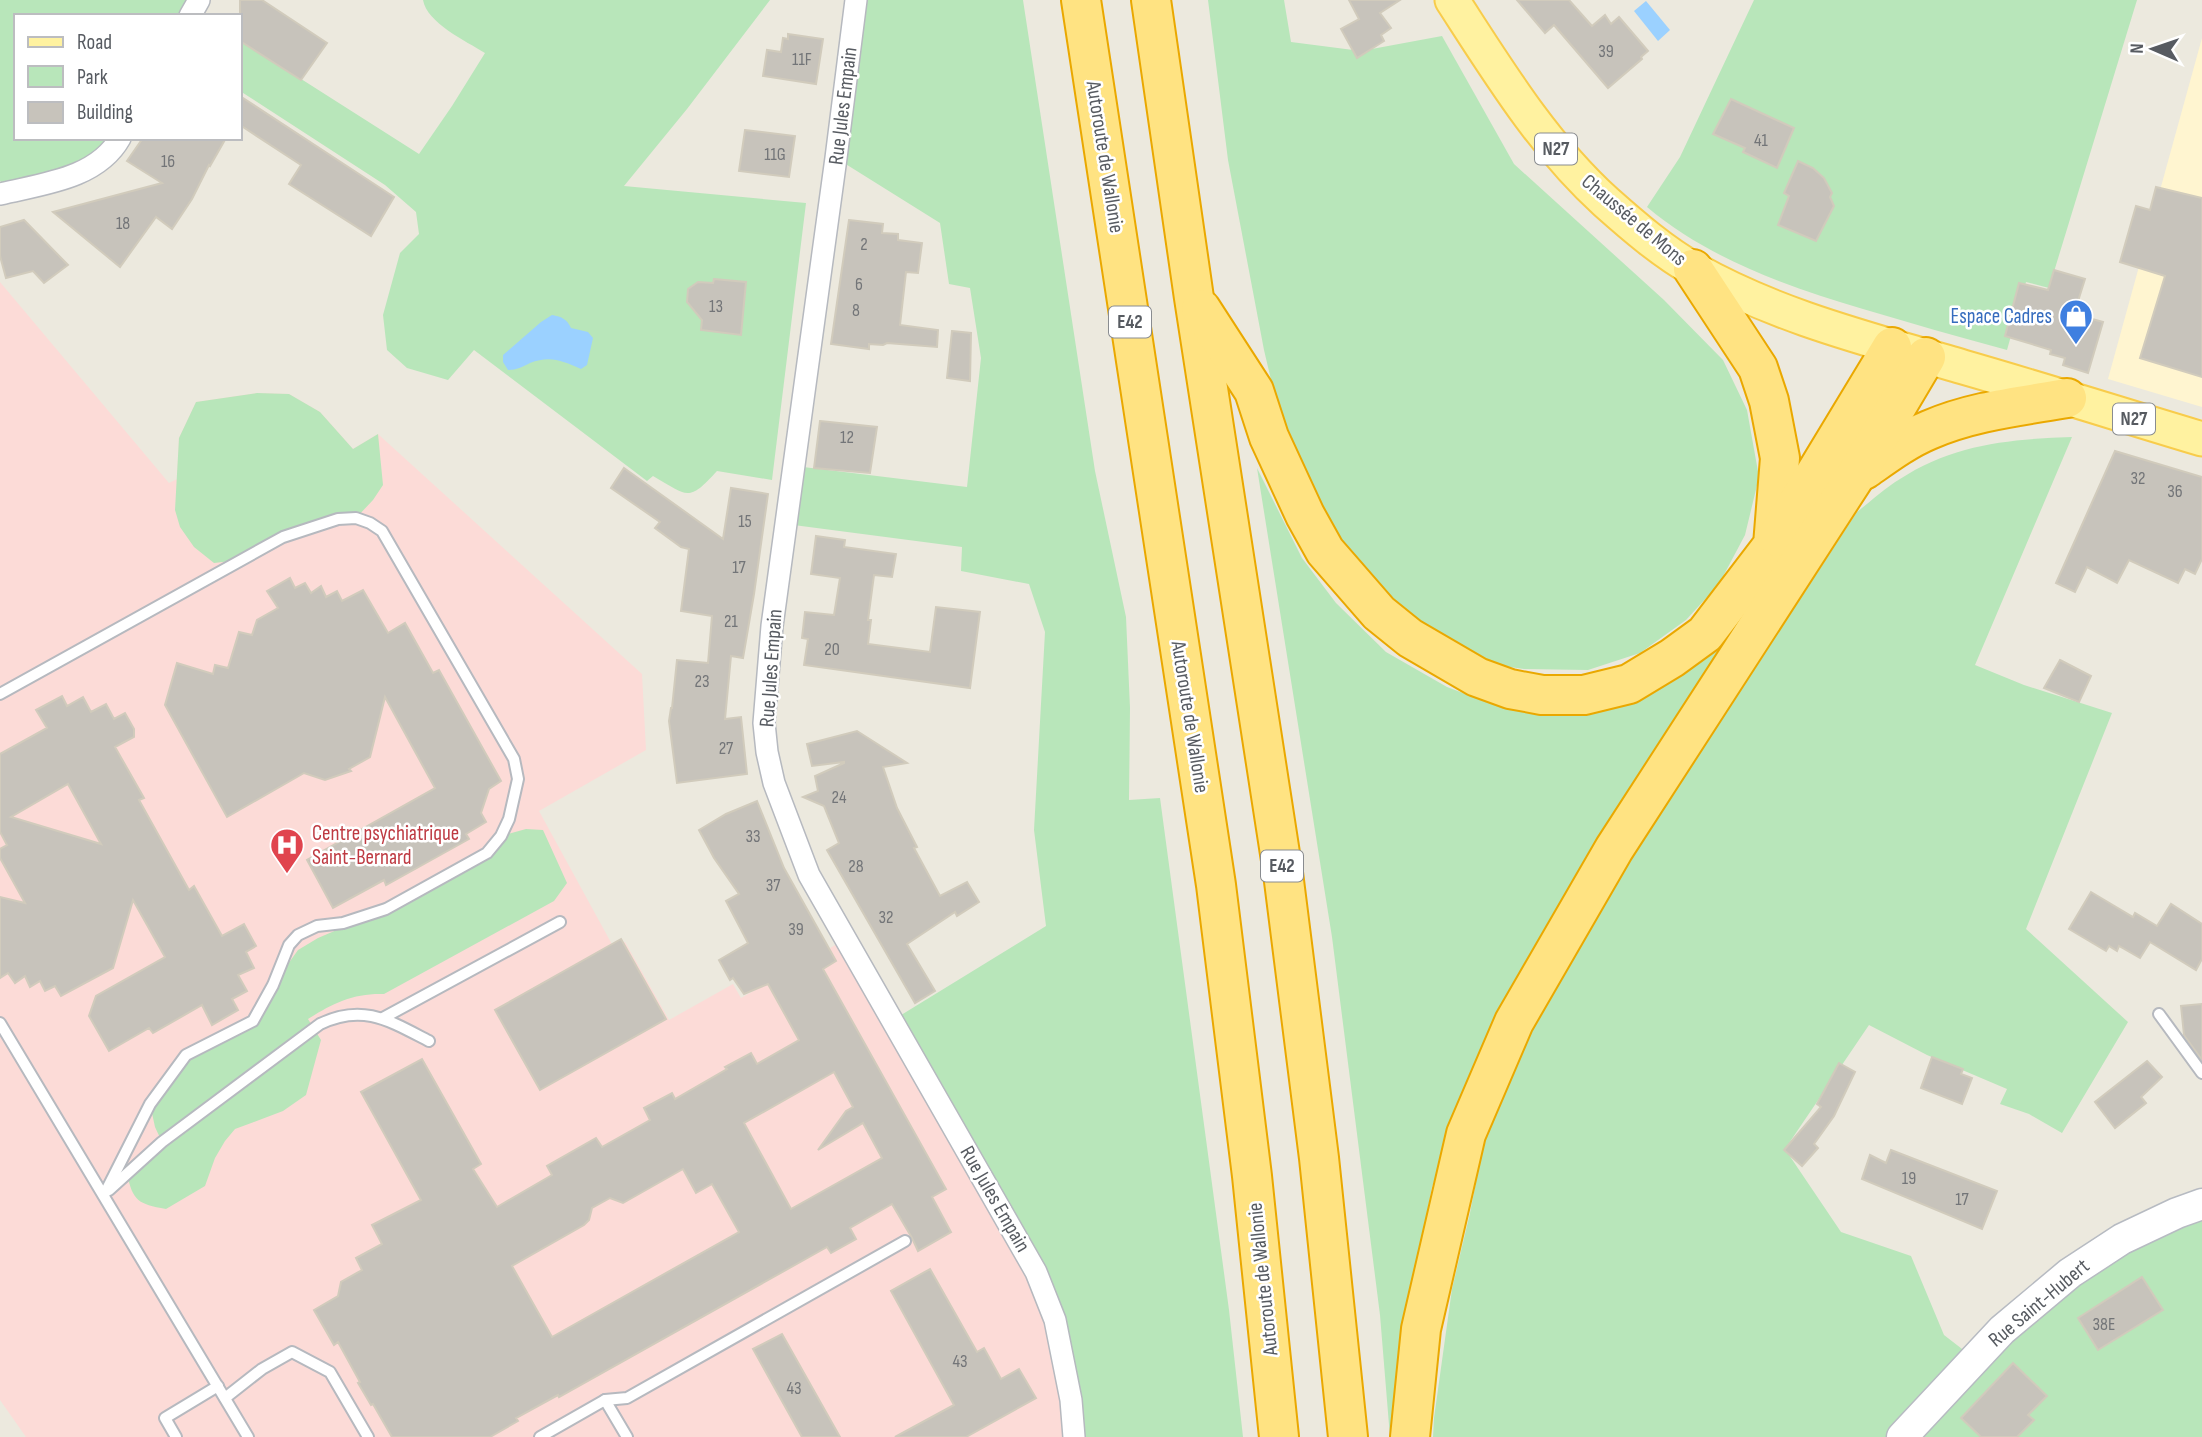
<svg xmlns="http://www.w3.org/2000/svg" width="2202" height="1437" viewBox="0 0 2202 1437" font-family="'Sofia Sans Condensed',sans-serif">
	<rect width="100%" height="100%" fill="#ece9de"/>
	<path fill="#fff5d0" d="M2202,38V407L2108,379Z"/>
	<path fill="#fcdbd7" d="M0,282L169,483L177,479L179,438L196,402L257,393L289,394L320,412L353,449L378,434L642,674L646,750L539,811L614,948L625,942L669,1020L733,984L741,998L846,939L1036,1272L1074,1437H26L0,1400Z"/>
	<g fill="#b8e6ba">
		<path d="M0,0H199L190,16H16V138H120L104,158L13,191L0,181Z"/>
		<path d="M423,0H770L687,109L624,186L806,203L772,480L717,471C688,503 688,496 653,476L647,481L474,350L448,380L407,368L387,350L383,315L400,253L419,234L416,212L385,185L240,91V40L419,154L452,106L485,53C466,41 427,23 423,0Z"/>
		<path d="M856,0H1023L1095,471L1126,617L1130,708L1129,800L1160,798L1229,1310L1243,1437H1074L1055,1320L893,1020L1046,926L1034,830L1045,632L1029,584L961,571L962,547L786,524L795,466L967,487L981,358L970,288L949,284L940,223L836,158Z"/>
		<path d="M1208,0H1284L1291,42L1361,51L1442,36L1514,164L1664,300L1723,360L1747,410L1759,477L1745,535L1719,584L1686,620L1640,653L1588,670L1524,669L1482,663L1402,621L1357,572L1318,508L1281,422L1264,350L1228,160Z"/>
		<path d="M1754,0H2137L2049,288L2026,282L2007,350C1958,337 1911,323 1863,309C1786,286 1709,259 1647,207L1680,157Z"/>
		<path d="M257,393L289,394L320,412L353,449L378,434L383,485L373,500L356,518L338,519L240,560L214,563L194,547L180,527L175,510L179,438L196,402Z"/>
		<path d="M2072,437L1975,665L2024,685L2112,713L2026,929L2128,1022L2062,1133L2029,1114L2000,1104L2007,1089L1927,1055L1869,1025L1785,1149L1841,1232L1911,1256L1944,1335L1975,1359L2002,1330L2202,1204V1437H1433L1434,1418L1452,1289L1470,1213L1483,1146L1531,1033L1630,860L1857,512C1871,501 1885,488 1900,479C1953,444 2011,439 2072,437Z"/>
		<path d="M1257,468L1302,558L1336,603L1386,652L1447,687L1503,708L1571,711L1686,668L1733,632L1473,1072L1432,1187L1405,1324L1390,1437L1380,1315L1332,937Z"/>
		<path d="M526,829L543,830L567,883L554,901L384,994C354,993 333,1003 308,1019L321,1040L306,1095L283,1111L235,1129L225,1141L215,1158L205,1186L166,1209C138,1204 133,1201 127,1174L162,1142L155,1127L150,1104L186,1055L253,1021L273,985L298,950L318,938L386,909L487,853L501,836Z"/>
	</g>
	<g fill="#9bd1ff">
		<path d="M1646,1L1670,30L1658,41L1634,11Z"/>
		<path d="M552,315C562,317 567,319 571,328L588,332L593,338L587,365L581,369C563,361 550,355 530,363C522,367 517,370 508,370L503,362V355L541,322Z"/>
	</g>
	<g fill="#c7c3bb" stroke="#d1cbbc" stroke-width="2" fill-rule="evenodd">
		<path d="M240,0H262L327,43L301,80L240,41Z"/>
		<path d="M1349,0H1400L1380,13L1391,28L1381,35L1384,41L1357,58L1341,29L1359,19Z"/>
		<path d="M1517,0H1569L1592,26L1605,15L1611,24L1619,17L1648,51L1641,57L1642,59L1608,88L1554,25L1545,33Z"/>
		<path d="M788,34L823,39L816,84L763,76L767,50L781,52L783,38L788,39Z"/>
		<path d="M240,96L394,197L371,236L289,184L301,165L240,125Z"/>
		<path d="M1731,99L1794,128L1777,168L1743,152L1745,148L1713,134Z"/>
		<path d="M745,130L795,136L789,177L739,171Z"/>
		<path d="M143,138H226L210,166L209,165L192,199L172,229L156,217L120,267L53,212L162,183L127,161Z"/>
		<path d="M1798,161L1813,168L1824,178L1832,193L1830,197L1834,206L1816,241L1778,225L1789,196L1784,193Z"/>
		<path d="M2156,187L2202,198V377L2140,358L2165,276L2120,262L2136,206L2150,210Z"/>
		<path d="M24,220L68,265L44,283L33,271L6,278L0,256V227Z"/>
		<path d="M849,220L883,224L882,233L898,234V240L922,243L918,273L906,272L900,325L938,330L937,347L887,343L883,345L869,344V349L831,344Z"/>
		<path d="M2054,270L2085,279L2074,314L2103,322L2088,373L2063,365L2065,358L2050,354L2051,350L2005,336L2019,283L2048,290Z"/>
		<path d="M714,279L746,282L741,335L701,330L702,320L687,302L688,289L698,282L713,283Z"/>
		<path d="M952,331L971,333L970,381L947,378Z"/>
		<path d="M820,421L877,427L870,473L814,468Z"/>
		<path d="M2115,451L2202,477V559L2195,574L2185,569L2178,583L2129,560L2117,583L2087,567L2075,592L2056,583Z"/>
		<path d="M624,468L723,539L731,488L768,494L754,594L743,658L731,656L725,719L741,717L747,774L677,783L669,721L671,708H672L677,660L708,663L712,616L681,611L689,549L681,547L655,528L660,522L611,488Z"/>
		<path d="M816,536L845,540L844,547L896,554L892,577L874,575L868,620H871L868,644L930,652L936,607L980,612L970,688L804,665L808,639L802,638L805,612L834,615L840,578L811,574Z"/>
		<path d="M290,578L295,588L305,583L311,593L321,586L326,597L337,591L342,601L363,590L388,633L405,623L433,673L439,670L501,781L489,789L481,813L486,822L466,834L469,839L386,885L384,880L333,908L307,860L435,788L385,697L370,757L349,769L351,771L325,780L304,773L227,817L165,705L177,663L213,674L215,665L228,668L239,632L252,635L257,620L278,608L267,591Z"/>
		<path d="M2060,660L2091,676L2079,702L2044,688Z"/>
		<path d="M62,696L67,706L83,697L91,712L106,704L114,719L125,713L134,729V737L115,747L144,798L139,800L189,890L194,886L222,936L244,924L256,946L246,952L254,968L238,975L247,991L232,999L238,1010L212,1025L202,1005L153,1033L149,1028L109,1051L89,1016L96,996L165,957L133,900L113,968L61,996L55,986L45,991L40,981L30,987L25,976L15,983L8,973L0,978V897L25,903L0,858V849L7,845L0,832V754L47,728L36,710ZM68,784L101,844L11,817Z"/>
		<path d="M857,731L907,763L883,767L897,808L917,847L914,848L940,896L967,882L979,902L957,916L955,912L907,944L935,991L915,1003L827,850L839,843L824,806L803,797L818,791L815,776L844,763V762L812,766L807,744Z"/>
		<path d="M757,801L784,868L836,961L823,969L946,1189L932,1197L951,1232L918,1251L912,1238L892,1204L850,1228L856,1239L831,1253L827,1247L559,1397L558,1395L516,1418L518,1421L490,1437H392L373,1404L371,1405L358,1383L360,1382L338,1342L334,1345L314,1310L338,1296L341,1282L362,1270L356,1258L382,1244L372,1225L421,1200L361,1092L422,1059L481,1164L473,1169L497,1207L552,1175L547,1166L596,1138L602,1147L650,1120L644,1108L672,1093L675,1099L727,1069L725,1067L751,1053L757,1064L799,1040L768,984L744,994L733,978L730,980L719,960L748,943L726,901L739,894L714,858L699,830L726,814ZM834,1072L853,1107L846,1111L818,1150L863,1123L882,1158L791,1209L744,1123ZM683,1169L696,1193L712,1184L739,1232L552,1337L512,1266L584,1225L589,1220L592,1208L610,1198L623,1203Z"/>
		<path d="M2091,892L2133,917L2135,913L2157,926L2171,904L2202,924V959L2196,970L2150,942L2140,958L2119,946L2117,951L2109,946L2106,951L2069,929Z"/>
		<path d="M621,939L666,1019L540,1090L495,1010Z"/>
		<path d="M2202,1004V1060L2184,1035L2181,1006Z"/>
		<path d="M1932,1057L1963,1069L1961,1074L1972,1078L1962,1104L1921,1088Z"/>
		<path d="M2147,1061L2162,1077L2141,1097L2146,1103L2115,1128L2095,1102Z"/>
		<path d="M1839,1063L1855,1072L1834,1116L1814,1144L1818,1148L1802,1166L1784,1150L1821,1107L1817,1104Z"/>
		<path d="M1891,1150L1997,1191L1982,1229L1862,1179L1870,1155L1886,1163Z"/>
		<path d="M930,1269L977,1352L984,1348L1001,1379L1019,1369L1036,1398L966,1437H895L954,1405L891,1291Z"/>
		<path d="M2142,1277L2163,1310L2098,1350L2078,1318Z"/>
		<path d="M782,1334L840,1437H802L753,1349Z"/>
		<path d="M2013,1363L2047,1396L2028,1415L2034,1420L2017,1437H1981L1961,1418Z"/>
	</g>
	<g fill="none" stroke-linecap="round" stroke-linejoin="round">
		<g stroke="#b6b9bf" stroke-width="14">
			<g id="lane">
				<path d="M0,694L283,537L338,519L356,518L370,523L382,531L514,759L518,779L509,819L501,836L487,853L386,909L343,923L317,926L298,935L289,945L273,985L253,1021L186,1055L150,1104L104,1195"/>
				<path d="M2159,1014L2202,1073"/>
				<path d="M383,1018L560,922"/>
				<path d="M0,1023L248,1437"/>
				<path d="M109,1190L162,1142L320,1024C363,1003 390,1021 429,1041"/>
				<path d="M225,1398L262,1369L292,1352L330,1372L368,1437"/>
				<path d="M605,1400L627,1437"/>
				<path d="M176,1437L165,1418L218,1386"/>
				<path d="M540,1437L605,1400L627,1398L905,1241"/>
			</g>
		</g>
		<g stroke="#b6b9bf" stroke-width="24">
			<g id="street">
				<path d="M856,0L836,158L772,626L764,723L767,752L774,783L809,875L1036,1272L1055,1320L1071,1400L1074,1437"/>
				<path d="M190,16L199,0"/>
				<path d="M0,194C41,184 97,179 120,138"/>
			</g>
		</g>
		<g stroke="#b7bbc2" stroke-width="33">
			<path id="secondary" d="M1902,1437L2002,1330L2070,1273L2122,1239L2177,1213L2202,1204"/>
		</g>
		<g stroke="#f8cc4b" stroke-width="37">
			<path id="primary" d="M1452,0C1498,71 1543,145 1606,202C1633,226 1663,252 1695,270C1778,317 1872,340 1963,367C2043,390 2122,415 2202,439"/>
		</g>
		<g stroke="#eaa800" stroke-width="42">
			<g id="highway">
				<path d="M1081,0L1216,885L1252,1176L1279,1437"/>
				<path d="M1151,0L1194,298L1283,873L1319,1158L1348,1437"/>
				<path d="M1201,309L1254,391L1269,437L1305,515L1325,551L1379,613L1410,638L1477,677L1510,689L1542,695H1584L1629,684L1672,658L1705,634L1773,545L1780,458L1769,401L1758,368L1693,269"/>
				<path d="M1864,470C1884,456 1905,440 1929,430C1972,411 2021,406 2067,398"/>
				<path d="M1777,537L1892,347"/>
				<path d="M1410,1437L1421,1329L1466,1134L1514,1022L1614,849L1856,475L1926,357"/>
			</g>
		</g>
		<use href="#lane" stroke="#fff" stroke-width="10"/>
		<use href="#street" stroke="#fff" stroke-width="21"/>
		<use href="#secondary" stroke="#fff" stroke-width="30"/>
		<use href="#primary" stroke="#fff2a0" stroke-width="33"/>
		<use href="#highway" stroke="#ffe382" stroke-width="38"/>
	</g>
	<defs>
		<g id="shop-pin" transform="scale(1.75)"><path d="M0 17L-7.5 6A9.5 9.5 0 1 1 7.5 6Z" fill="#3f7fe0" stroke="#fff"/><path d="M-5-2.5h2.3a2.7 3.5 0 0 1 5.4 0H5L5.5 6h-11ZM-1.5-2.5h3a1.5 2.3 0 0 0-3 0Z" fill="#fff"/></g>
		<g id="hospital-pin" transform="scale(1.75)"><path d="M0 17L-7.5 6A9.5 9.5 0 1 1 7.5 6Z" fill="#e0444e" stroke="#fff"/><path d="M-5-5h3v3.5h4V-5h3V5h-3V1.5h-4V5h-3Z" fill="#fff"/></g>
	</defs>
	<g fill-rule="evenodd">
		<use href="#shop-pin" x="2076" y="316"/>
		<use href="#hospital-pin" x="287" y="845"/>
	</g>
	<g text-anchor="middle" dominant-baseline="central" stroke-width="5" stroke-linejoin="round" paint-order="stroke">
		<g font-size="18" fill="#737578">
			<text x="1606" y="51">39</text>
			<text x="802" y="59">11F</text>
			<text x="1761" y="140">41</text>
			<text x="775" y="154">11G</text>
			<text x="168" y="161">16</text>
			<text x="123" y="223">18</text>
			<text x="864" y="244">2</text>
			<text x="859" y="284">6</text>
			<text x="716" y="306">13</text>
			<text x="856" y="310">8</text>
			<text x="847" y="437">12</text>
			<text x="2138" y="478">32</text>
			<text x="2175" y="491">36</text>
			<text x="745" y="521">15</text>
			<text x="739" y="567">17</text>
			<text x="731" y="621">21</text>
			<text x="832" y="649">20</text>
			<text x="702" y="681">23</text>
			<text x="726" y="748">27</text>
			<text x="839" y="797">24</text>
			<text x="753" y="836">33</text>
			<text x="856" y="866">28</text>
			<text x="773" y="885">37</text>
			<text x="886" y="917">32</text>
			<text x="796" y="929">39</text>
			<text x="1909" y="1178">19</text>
			<text x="1962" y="1199">17</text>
			<text x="2104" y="1324">38E</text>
			<text x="960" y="1361">43</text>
			<text x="794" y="1388">43</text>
		</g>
		<g fill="#fff" stroke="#898c90" stroke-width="2">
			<rect x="1535" y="133.5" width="42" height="31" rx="5"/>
			<rect x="1109" y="306.5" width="42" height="31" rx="5"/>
			<rect x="2113" y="403.5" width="42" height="31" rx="5"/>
			<rect x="1261" y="850.5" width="42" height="31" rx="5"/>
		</g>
		<g font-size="19" font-weight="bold" fill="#575b61">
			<text x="1556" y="149">N27</text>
			<text x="1130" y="322">E42</text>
			<text x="2134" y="419">N27</text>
			<text x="1282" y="866">E42</text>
		</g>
		<g font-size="21" fill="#575b61" stroke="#fff">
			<text transform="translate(843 106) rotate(-83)">Rue Jules Empain</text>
			<text transform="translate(1105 157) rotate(81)">Autoroute de Wallonie</text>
			<text transform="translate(1634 220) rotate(40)">Chaussée de Mons</text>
			<text transform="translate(771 668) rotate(-86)">Rue Jules Empain</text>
			<text transform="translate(1190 717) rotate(81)">Autoroute de Wallonie</text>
			<text transform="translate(995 1199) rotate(60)">Rue Jules Empain</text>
			<text transform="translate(1263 1279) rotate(-96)">Autoroute de Wallonie</text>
			<text transform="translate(2039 1303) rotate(-40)">Rue Saint-Hubert</text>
		</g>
		<g font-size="21" fill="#366cbe" stroke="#fff" text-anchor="end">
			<text x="2052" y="316">Espace Cadres</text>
		</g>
		<g font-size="21" fill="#be3a42" stroke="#fff" text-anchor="start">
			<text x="312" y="833">Centre psychiatrique<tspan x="312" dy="24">Saint-Bernard</tspan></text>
		</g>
	</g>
	<rect x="14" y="14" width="228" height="126" fill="#ffffff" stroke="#bcbdc0" stroke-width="2"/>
	<rect x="28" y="37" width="35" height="10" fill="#fff2a0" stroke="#bcbdc0" stroke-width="2"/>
	<text x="77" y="49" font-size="21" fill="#575b61">Road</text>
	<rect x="28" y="66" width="35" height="21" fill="#b8e6ba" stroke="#bcbdc0" stroke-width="2"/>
	<text x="77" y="84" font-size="21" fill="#575b61">Park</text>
	<rect x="28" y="102" width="35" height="21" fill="#c7c3bb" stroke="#bcbdc0" stroke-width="2"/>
	<text x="77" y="119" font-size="21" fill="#575b61">Building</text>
	<g transform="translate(2153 49) rotate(272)" stroke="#ffffff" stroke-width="5" paint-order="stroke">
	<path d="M0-5L12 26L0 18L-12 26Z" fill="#575b61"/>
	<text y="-10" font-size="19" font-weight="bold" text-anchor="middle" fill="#575b61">N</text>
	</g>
</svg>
